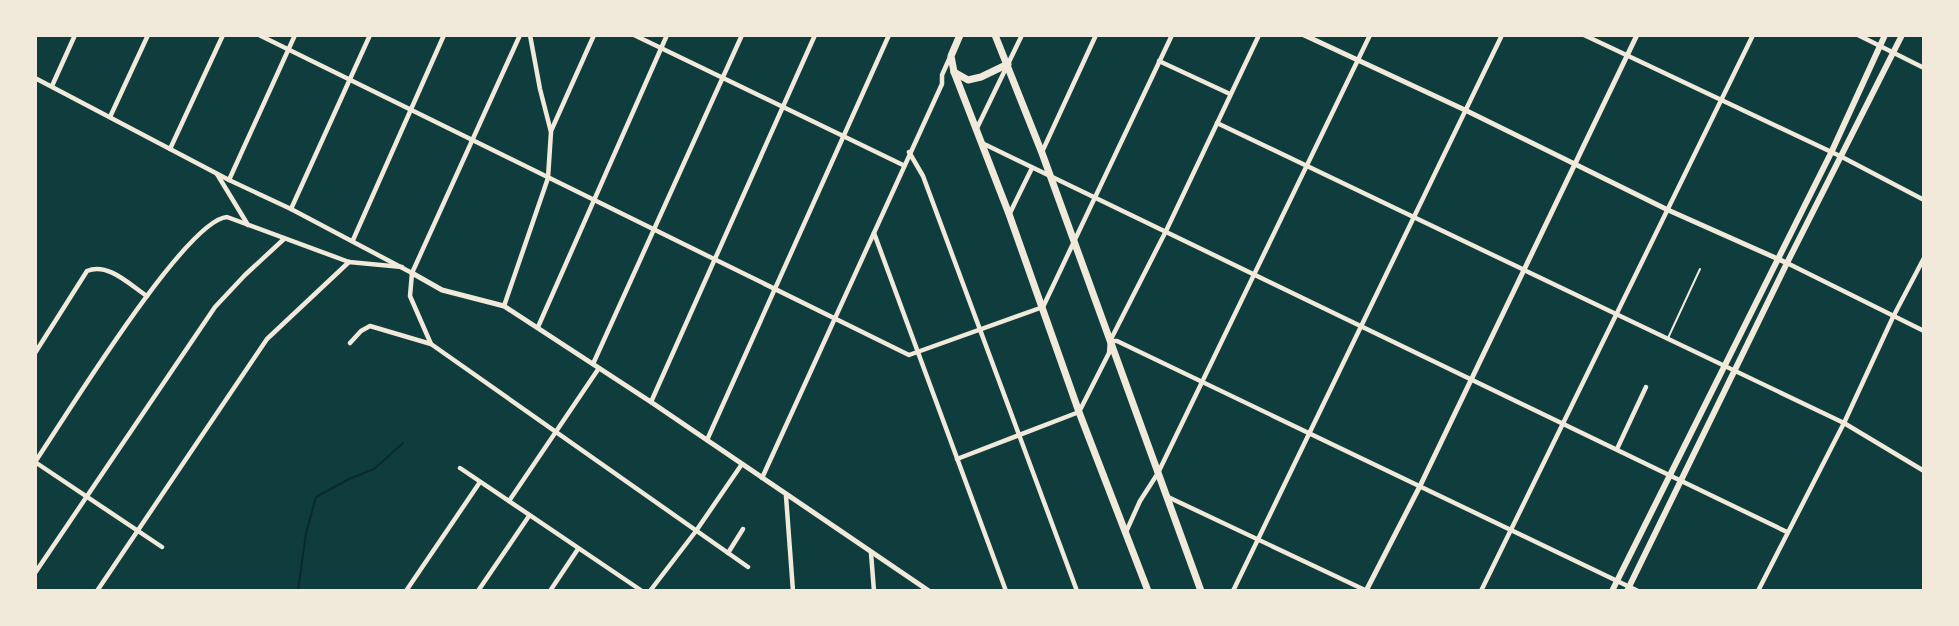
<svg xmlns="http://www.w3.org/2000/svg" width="1959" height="626" viewBox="0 0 1959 626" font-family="Helvetica,sans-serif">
	<rect width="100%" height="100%" fill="#0f3d3e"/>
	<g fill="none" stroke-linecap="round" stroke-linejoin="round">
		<path stroke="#0a2a2b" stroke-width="2" d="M298,591L306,533L316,497L349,479L374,469L403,443"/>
		<path stroke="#f1e9da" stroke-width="2" d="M1668,338L1700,269"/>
		<g stroke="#f1e9da" stroke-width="4.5">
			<path d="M259,35L909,355L1043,307L1172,35"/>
			<path d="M634,35L903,165"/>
			<path d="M1584,35L1842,157L1924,200"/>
			<path d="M1858,35L1924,68"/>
			<path d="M1159,61L1230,94"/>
			<path d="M35,78L229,180L291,209L412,273"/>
			<path d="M52,86L75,35"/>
			<path d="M110,117L148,35"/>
			<path d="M1217,123L1844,423L1924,471"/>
			<path d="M977,128L1022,35"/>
			<path d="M551,131L594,35"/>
			<path d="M982,143L1787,532"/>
			<path d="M170,149L223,35"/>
			<path d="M909,152L923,176L1077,591"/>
			<path d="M1042,152L1096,35"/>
			<path d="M217,174L248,225"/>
			<path d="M229,180L295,35"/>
			<path d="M291,209L370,35"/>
			<path d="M1010,213L1032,168"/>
			<path d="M874,233L1006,591"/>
			<path d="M353,240L444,35"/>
			<path d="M1787,263L1924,331"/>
			<path d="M504,306L548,178L551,132L540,89L530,35"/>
			<path d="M538,327L667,35"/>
			<path d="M1111,341H1117L1638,591"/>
			<path d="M350,343L361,331L370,326L431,344L748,567"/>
			<path d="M431,344L410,296L412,273L520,35"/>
			<path d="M35,353L87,271C108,262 130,285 147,296"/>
			<path d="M593,364L742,35"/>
			<path d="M651,402L815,35"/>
			<path d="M707,440L889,35"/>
			<path d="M1617,449L1646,387"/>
			<path d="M957,459L1079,412L1109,353L1110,341L1166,231L1259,35"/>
			<path d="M460,468L642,591"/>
			<path d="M762,478L942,84V75L950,57"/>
			<path d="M786,496L793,591"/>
			<path d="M1168,497L1367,591"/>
			<path d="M509,501L599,368"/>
			<path d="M1126,532L1140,501L1158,473L1370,35"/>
			<path d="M162,547L35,462C63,421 185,220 227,217L349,262L402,267"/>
			<path d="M728,553L743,529"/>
			<path d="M871,553L874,591"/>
			<path d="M35,573L215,307L245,275L284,239"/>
			<path d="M97,591L267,339L349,262"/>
			<path d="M406,591L480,482"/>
			<path d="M478,591L529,516"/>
			<path d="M550,591L578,549"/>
			<path d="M650,591L696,531L742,464"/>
			<path d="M1233,591L1502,35"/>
			<path d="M1481,591L1753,35"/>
			<path d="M1758,591L1844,423L1893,317L1924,258"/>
		</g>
		<g stroke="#f1e9da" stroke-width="5">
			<path d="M1304,35L1465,110L1668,210L1787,263"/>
			<path d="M412,273L442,290L504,306L651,402L929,591"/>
			<path d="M1366,591L1420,486L1637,35"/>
		</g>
		<g stroke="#f1e9da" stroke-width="6">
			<path d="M1612,591L1831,153L1885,35"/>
			<path d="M1627,591L1787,263L1902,35"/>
		</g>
		<g stroke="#f1e9da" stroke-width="7">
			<path d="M960,35L951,56L954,72L1009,214L1079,412L1148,591"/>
			<path d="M995,35L1042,153L1201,591"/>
			<path d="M954,72L968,80L981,77L1008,64"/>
		</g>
	</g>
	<rect width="1959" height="626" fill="none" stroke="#f1e9da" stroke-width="74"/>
</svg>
